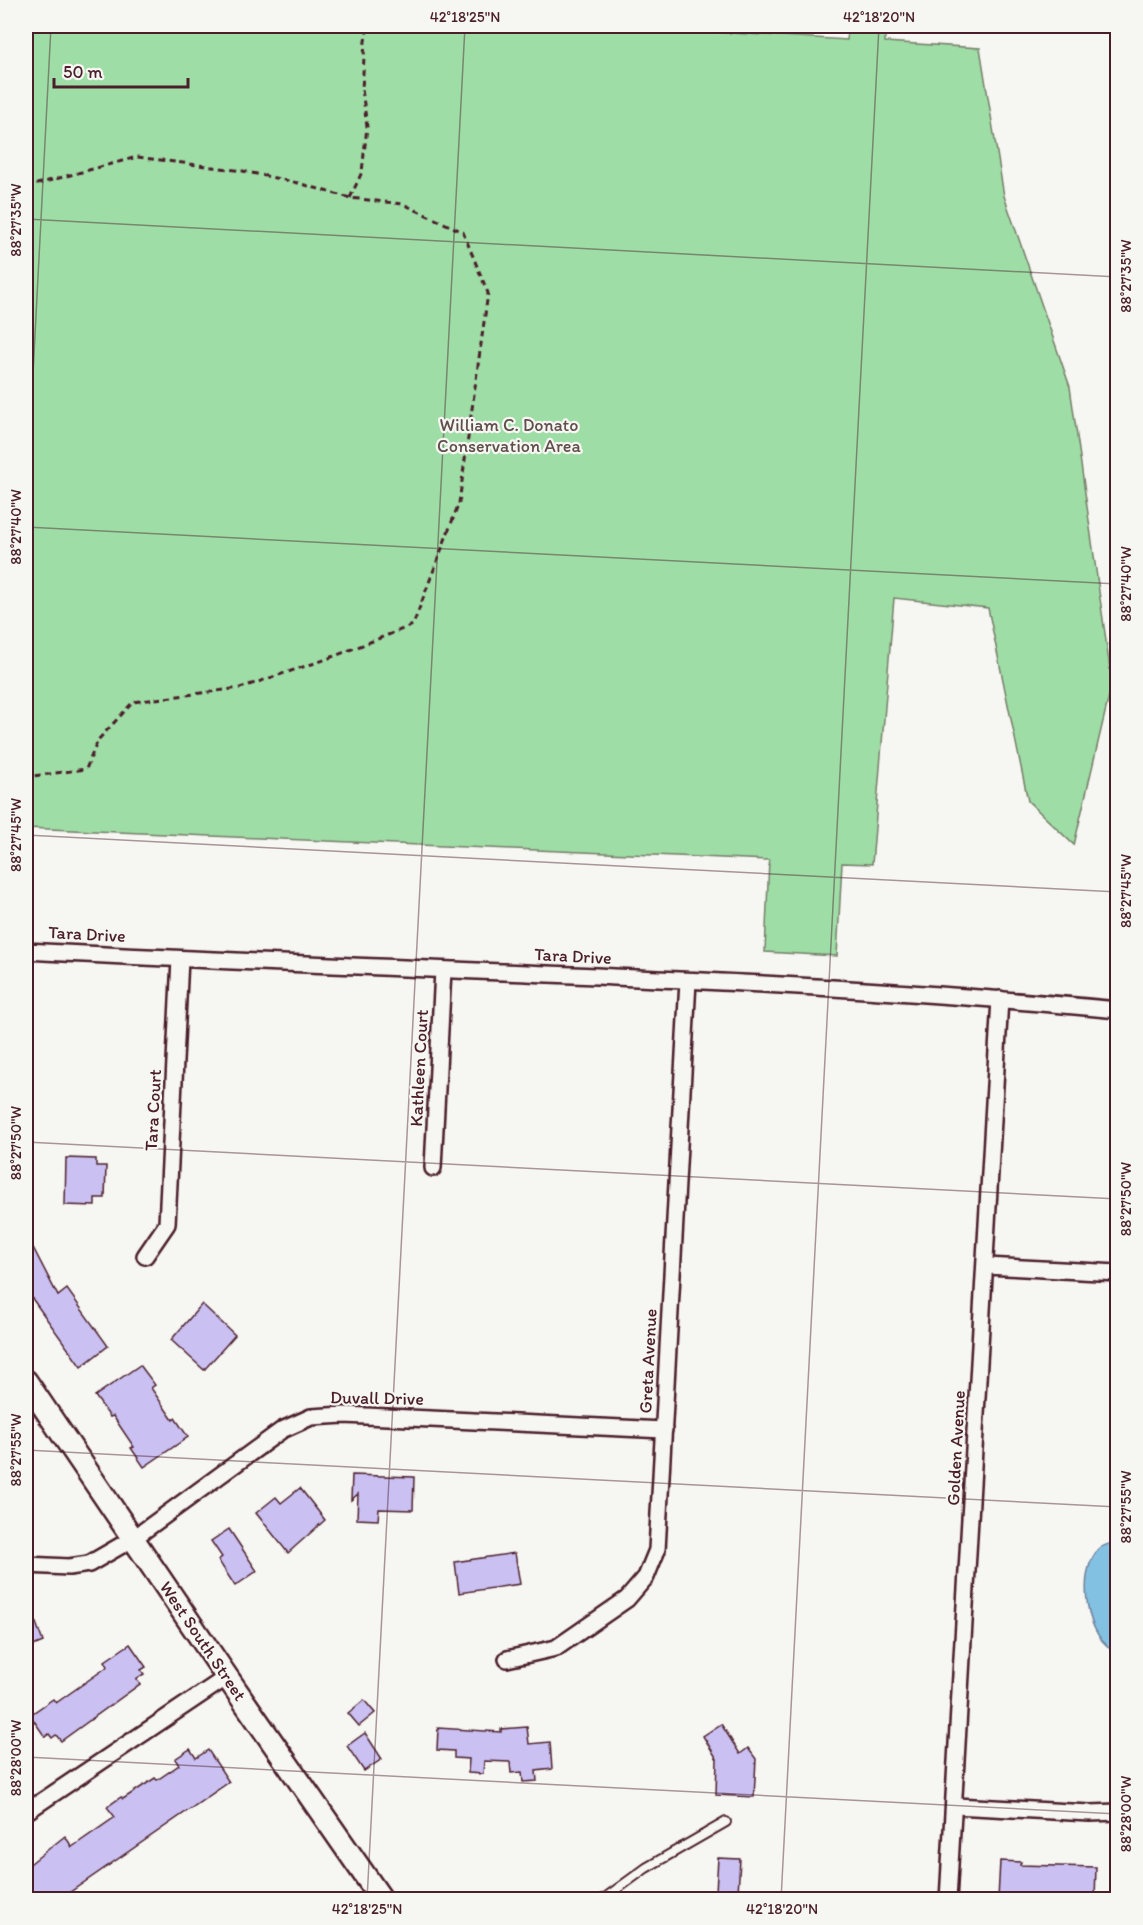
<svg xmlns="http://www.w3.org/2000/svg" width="1143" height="1925" viewBox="0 0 1143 1925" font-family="Itim,sans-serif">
	<rect width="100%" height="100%" fill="#f6f6f2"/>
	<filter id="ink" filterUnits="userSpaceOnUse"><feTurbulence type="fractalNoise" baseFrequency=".0167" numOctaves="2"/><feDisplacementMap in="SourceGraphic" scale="12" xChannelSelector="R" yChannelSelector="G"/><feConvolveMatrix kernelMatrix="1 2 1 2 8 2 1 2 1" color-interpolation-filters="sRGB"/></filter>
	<g filter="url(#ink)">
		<path fill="#9fdda6" stroke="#747e68" stroke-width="1.5" d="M26,26H615L847,40L848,26H885V42L980,48L1004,196L1070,387L1112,683L1074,845L1028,801L988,608L894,598L872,864L842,863L837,956L765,952L769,860L26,828Z"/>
		<path fill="#83c1e3" stroke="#6c8099" stroke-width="1.5" d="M1117,1541V1651C1086,1643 1075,1569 1100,1548C1104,1545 1113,1543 1117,1541Z"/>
		<g fill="#cac0f2" stroke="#4a1f2b" stroke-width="1.5">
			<path d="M66,1158L96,1159V1166H106L105,1198H95V1206L65,1205Z"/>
			<path d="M26,1234L58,1296L67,1289L108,1346L81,1367L26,1290Z"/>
			<path d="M202,1304L235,1335L204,1370L171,1340Z"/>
			<path d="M140,1365L155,1385L151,1388L173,1420L175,1418L188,1437L144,1467L131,1448L134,1447L113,1416L110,1417L95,1396Z"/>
			<path d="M352,1475L414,1477L413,1510L379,1509L378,1520L357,1519L358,1494L351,1500Z"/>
			<path d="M300,1488L325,1520L288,1553L256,1513L276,1497L281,1503Z"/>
			<path d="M229,1529L257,1571L235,1586L218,1560L222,1557L211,1541Z"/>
			<path d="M515,1553L520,1584L459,1593L455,1562Z"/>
			<path d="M27,1598L43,1642L26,1649V1599Z"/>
			<path d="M130,1644L146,1667L141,1670L144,1674L136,1679L140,1684L61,1741L56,1735L52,1738L49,1734L45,1737L30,1715L53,1699L56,1703L107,1667L105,1661Z"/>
			<path d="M364,1700L375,1713L359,1726L348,1713Z"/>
			<path d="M721,1724L740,1754L748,1748L756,1759L754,1797L716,1795L717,1759L703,1736Z"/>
			<path d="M527,1727L529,1744L550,1742L552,1769L536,1771L537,1781L523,1782L522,1772L511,1773L510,1762L484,1761L483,1774L468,1773L469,1759L454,1758V1751L437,1750L438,1728L501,1732V1729Z"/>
			<path d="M365,1733L382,1759L364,1771L347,1746Z"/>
			<path d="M190,1749L196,1758L208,1750L229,1782L60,1899H26V1867L65,1836L72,1847L115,1817L107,1807L121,1797L123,1799L155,1778L157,1780L179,1765L175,1759Z"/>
			<path d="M718,1858L740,1859L738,1893L716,1891Z"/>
			<path d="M1000,1861L1021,1862L1020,1865L1096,1867L1095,1899H998Z"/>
		</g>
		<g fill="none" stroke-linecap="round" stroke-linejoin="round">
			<g stroke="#4a1f2b" stroke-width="12">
				<path id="lane" d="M602,1900L646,1868L726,1822"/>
			</g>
			<g stroke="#4a1f2b" stroke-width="20">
				<g id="street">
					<path d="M26,951C389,971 755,975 1118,1010"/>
					<path d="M433,1168L443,970"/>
					<path d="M145,1256L167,1224L180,959"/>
					<path d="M986,1266L1118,1273"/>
					<path d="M26,1565L69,1567L89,1564L134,1538L282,1430L311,1417L344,1415L664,1430"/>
					<path d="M507,1659L556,1648L627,1599L646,1577L657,1550L688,981"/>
					<path d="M955,1806L1090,1813L1118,1812"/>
					<path d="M26,1812L227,1677"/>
					<path d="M948,1900L1000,999"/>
				</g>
			</g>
			<g stroke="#4a1f2b" stroke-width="26">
				<path id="secondary" d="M26,1381L227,1677L382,1900"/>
			</g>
			<g stroke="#4a1f2b" stroke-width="3" stroke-dasharray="6 4.5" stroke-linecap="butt">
				<path d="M26,187L137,157L243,171L298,183L350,198L403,204L463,232L488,293L459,503L413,625L327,659L240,688L133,702L98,740L86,769L26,777"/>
				<path d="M350,198L362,172L367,127L362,89L365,41L368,26"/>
			</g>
			<use href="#lane" stroke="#f6f6f2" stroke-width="8"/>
			<use href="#street" stroke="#f6f6f2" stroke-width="15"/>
			<use href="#secondary" stroke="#f6f6f2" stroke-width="21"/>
		</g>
	</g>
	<path fill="none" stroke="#4a1f2b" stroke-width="1.5" stroke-opacity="0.45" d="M26,219L1118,277M26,509L51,26M26,527L1118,584M26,835L1118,892M26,1142L1118,1199M26,1450L1118,1507M26,1757L1118,1814M367,1900L465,26M781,1900L879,26"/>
	<g text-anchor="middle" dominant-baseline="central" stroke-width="4.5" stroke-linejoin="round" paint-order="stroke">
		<g font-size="18" fill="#5f4e4a" stroke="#f6f6f2">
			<text x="509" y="425">William C. Donato<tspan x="509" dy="21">Conservation Area</tspan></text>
		</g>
		<g font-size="18" fill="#4a1f2b" stroke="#f6f6f2">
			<text transform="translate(87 934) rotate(3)">Tara Drive</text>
			<text transform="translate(573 956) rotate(3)">Tara Drive</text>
			<text transform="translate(419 1068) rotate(-87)">Kathleen Court</text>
			<text transform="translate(153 1110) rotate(-87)">Tara Court</text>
			<text transform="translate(648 1361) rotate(-87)">Greta Avenue</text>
			<text transform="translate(377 1398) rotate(1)">Duvall Drive</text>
			<text transform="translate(956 1448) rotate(-87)">Golden Avenue</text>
			<text transform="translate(203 1641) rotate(56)">West South Street</text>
		</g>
	</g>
	<rect width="1143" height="1925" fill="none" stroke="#f6f6f2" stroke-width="66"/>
	<path d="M54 78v9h134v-9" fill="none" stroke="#4a1f2b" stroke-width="3"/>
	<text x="63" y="78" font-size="18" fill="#4a1f2b" stroke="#f6f6f2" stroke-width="4.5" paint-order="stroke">50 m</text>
	<rect x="33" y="33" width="1077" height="1859" fill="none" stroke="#4a1f2b" stroke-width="2"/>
	<g font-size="15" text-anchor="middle" fill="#4a1f2b">
		<text x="465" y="22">42°18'25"N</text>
		<text x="879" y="22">42°18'20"N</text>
		<text transform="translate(16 220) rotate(-90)" y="5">88°27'35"W</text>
		<text transform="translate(1126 276) rotate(-90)" y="5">88°27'35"W</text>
		<text transform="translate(16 527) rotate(-90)" y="5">88°27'40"W</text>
		<text transform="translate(1126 584) rotate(-90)" y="5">88°27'40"W</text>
		<text transform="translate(16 835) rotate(-90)" y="5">88°27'45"W</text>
		<text transform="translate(1126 891) rotate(-90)" y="5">88°27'45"W</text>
		<text transform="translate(16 1143) rotate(-90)" y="5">88°27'50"W</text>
		<text transform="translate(1126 1199) rotate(-90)" y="5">88°27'50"W</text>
		<text transform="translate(16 1450) rotate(-90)" y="5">88°27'55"W</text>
		<text transform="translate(1126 1507) rotate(-90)" y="5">88°27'55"W</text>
		<text transform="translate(16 1758) rotate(-90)" y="5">88°28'00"W</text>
		<text transform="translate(1126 1814) rotate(-90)" y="5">88°28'00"W</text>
		<text x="367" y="1914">42°18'25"N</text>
		<text x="782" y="1914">42°18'20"N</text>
	</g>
</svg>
